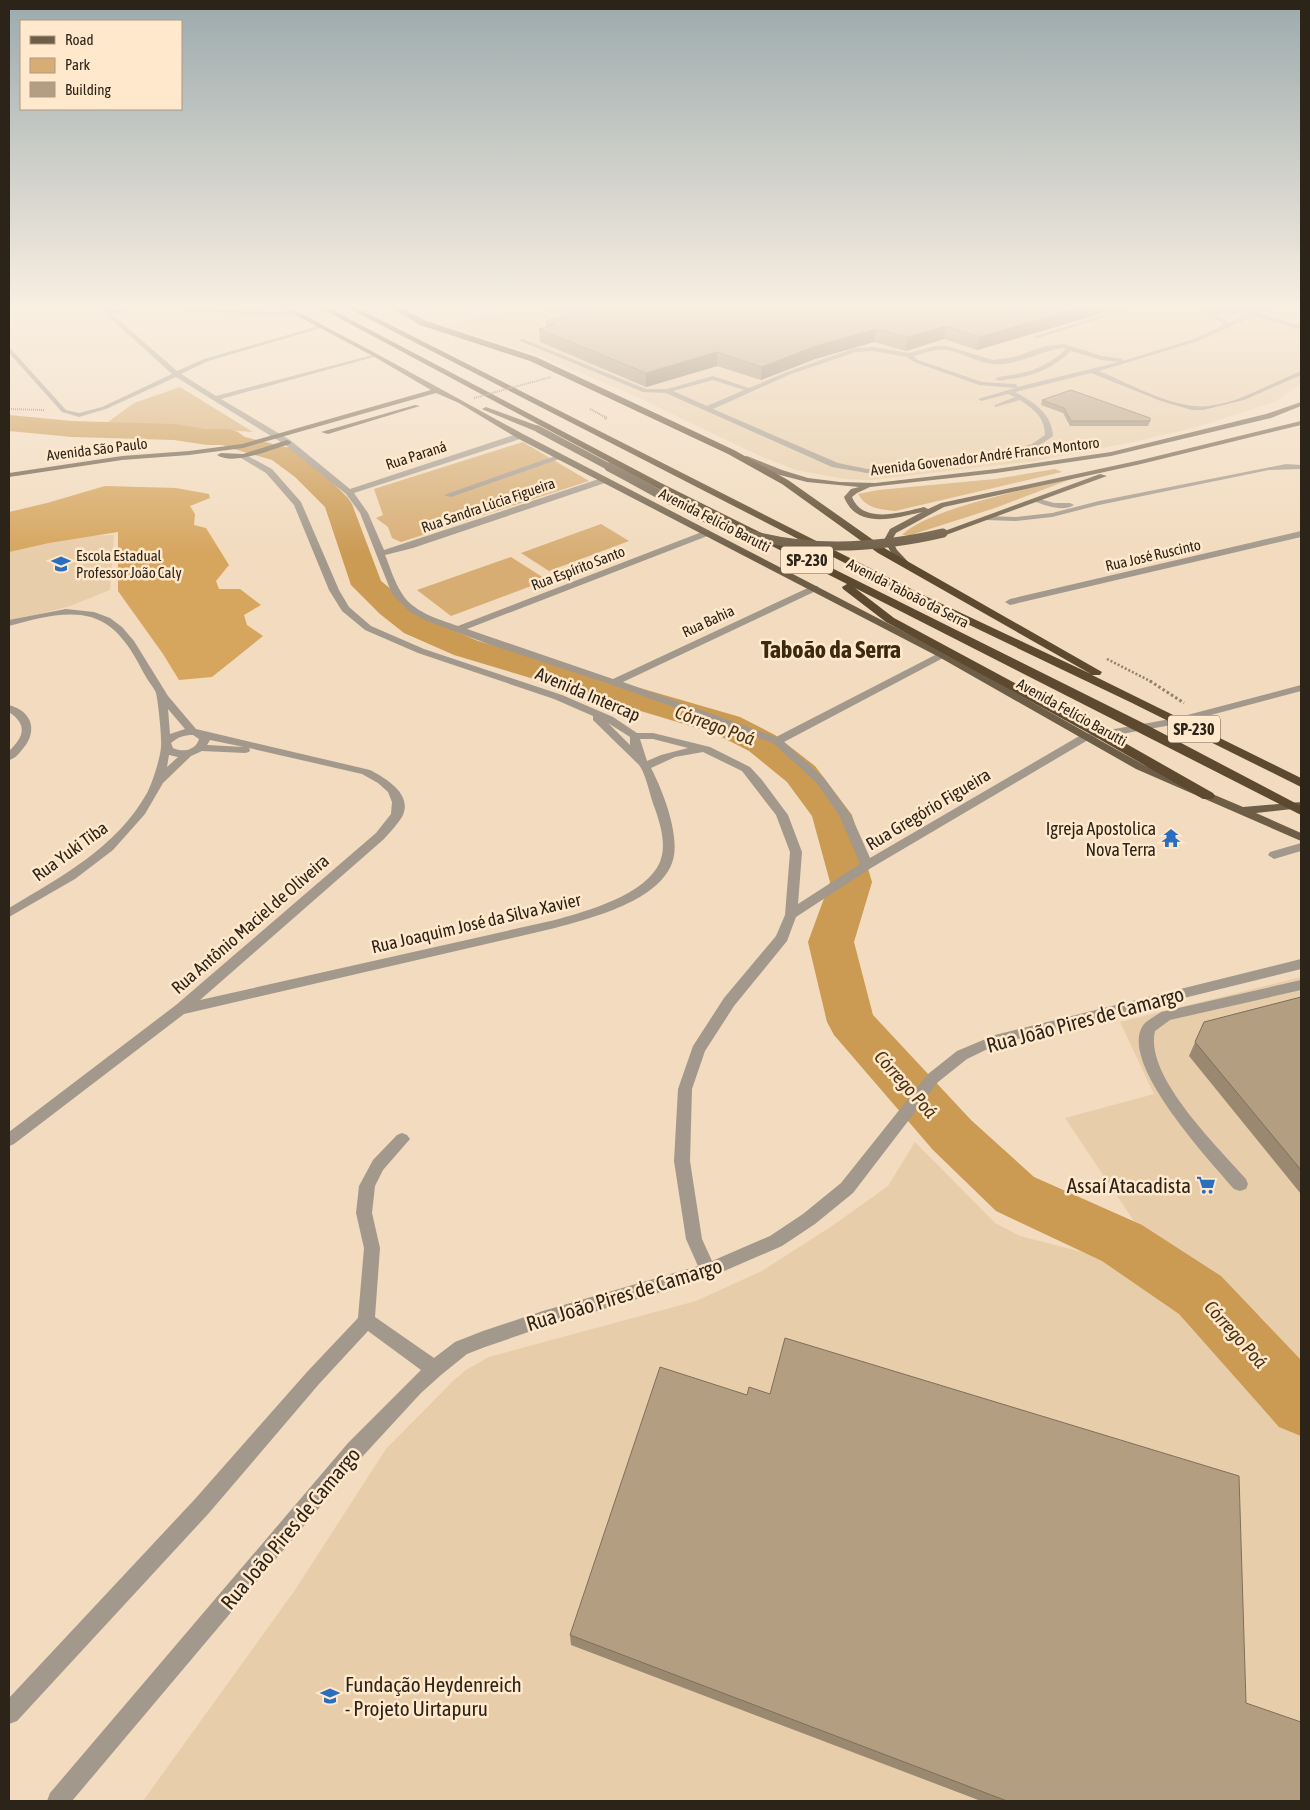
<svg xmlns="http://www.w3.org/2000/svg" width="1310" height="1810" viewBox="0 0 1310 1810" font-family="'Asap Condensed',sans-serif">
	<rect width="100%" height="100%" fill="#f2dbbe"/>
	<g fill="#e8cdaa">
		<path d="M584,304H1301V383L1277,401L1197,427L1138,441L1035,461L870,480L844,479L796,470L760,456L624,391L530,352L440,325L494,314Z"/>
		<path d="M114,535L110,590L70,606L9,622V538Z"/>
		<path d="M1301,977V1363L1262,1318L1205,1269L1176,1253L1156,1254L1065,1118L1154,1094L1120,1022Z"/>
		<path d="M915,1142L995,1223L1020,1236L1129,1264L1174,1290L1214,1333L1301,1436V1801H143L295,1590L386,1449L453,1381L466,1370L489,1357L696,1301L762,1271L832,1226L888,1186Z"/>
	</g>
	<g fill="#d7ad74">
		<path d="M180,387L253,432L108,422L134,403Z"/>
		<path d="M523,442L589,481L401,542L392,538L388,527L376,518L383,515L374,489Z"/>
		<path d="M1055,469L1062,472L895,511C879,509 867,509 858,494L878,490L995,479Z"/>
		<path d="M1074,478L995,508L911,535H902C928,508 1034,488 1074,478Z"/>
		<path d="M601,524L629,541L549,571L521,553Z"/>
		<path d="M511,557L547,580L451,616L417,590Z"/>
	</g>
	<path fill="#d6a55e" d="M105,486L176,488L209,494L210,498L190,506L195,514L194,525L206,528L229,565L216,581L219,589H240L261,605L244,615L247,625L263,636L212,677L179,680L163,654L118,591V532L49,543L9,552V512L47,503Z"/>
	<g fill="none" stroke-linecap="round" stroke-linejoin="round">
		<path fill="#cb9a53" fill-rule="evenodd" d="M9,415L72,421L174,424L207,429H229L238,432L245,437L290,448L315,465L348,498L352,504L381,581L428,619L478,641L740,717L775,735L815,766L852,815L872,882L854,942L873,1015L971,1120L1034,1177L1142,1225L1221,1276L1301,1360V1436L1279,1427L1179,1314L1102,1261L996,1211L933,1150L834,1035L827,1022L808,942L830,882L812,816L787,782L749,751L714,733L454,655L404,633L380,614L351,585L325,507L295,477L272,460L227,447L223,445H207L174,440L72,437L9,431Z"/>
		<g stroke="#8f806c" stroke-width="2" stroke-dasharray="1 1" stroke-linecap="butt">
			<path d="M9,409L44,410"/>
			<path d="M590,409L607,418L604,419"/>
		</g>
		<path stroke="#8f806c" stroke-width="2.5" stroke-dasharray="2 2" stroke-linecap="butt" d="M1107,659L1152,682"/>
		<path stroke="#8f806c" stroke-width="3" stroke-dasharray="2.5 2.5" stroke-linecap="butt" d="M1150,681L1184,703"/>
		<g fill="#a2988c" fill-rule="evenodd">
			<path d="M20,304H33L9,310V306Z"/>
			<path d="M95,304H102L109,311C144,302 160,306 196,308C229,311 263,311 297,312L300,314L297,316L195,312L157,307L131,309L112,314L177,371L204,359L319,326L324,327L208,361L181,374L216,396L377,354V356L221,399L290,440L350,489L517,434H523V438L354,493L368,513L384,550L602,478H608V482L413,548L385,555C390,567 394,581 401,592C412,612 438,619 458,626L707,530L710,531V535L467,629L613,679L812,586H818V590L623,682L776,737L939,653H945V657L784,742L824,778L851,815L870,858L1081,735L1176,718L1301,685V691L1177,724L1088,740L871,868L796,917L787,941L734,1006L705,1051L692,1089L690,1161L702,1239L712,1261L770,1236L803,1214L841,1183L928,1074L957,1051L995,1035L1301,959V969L998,1044L967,1059L938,1082L853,1193L815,1224L782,1246L708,1278L543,1327L485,1347L467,1354L441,1375L421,1393L362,1457L72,1801H47L50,1793L348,1443L421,1370L368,1331L319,1384L209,1513L17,1721L9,1724V1698L195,1499L307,1372L358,1318L364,1248L356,1213L359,1186L373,1160L397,1135L402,1133L407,1135L410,1139L383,1170L375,1186L372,1213L380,1248L375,1317L434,1358L455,1342L483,1331L543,1311L698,1266L686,1239L674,1161L678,1089L693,1046L724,998L776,936L785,915L790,852L776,815L742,771L703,752L675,757L651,768C663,791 680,835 673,860C661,901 591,918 555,928L184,1014L14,1144L9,1146V1132L176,1005L376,833L391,814L392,802L388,792L378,783L362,774L249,748L250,750L249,752L245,753L202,751L191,756L163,783L145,814L113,850L75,879L9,917V908C61,877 117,847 147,793C152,784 161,756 161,746C162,738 158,700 156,693C154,688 149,682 146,677C133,653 120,626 91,617C65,610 35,619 9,626V620L66,609L94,612L110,618L122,627L134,641L168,696L196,729L370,770C385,778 414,794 402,817C397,825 390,832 384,839L200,1000L555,920C587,911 646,895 660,862C667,844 660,823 654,806C650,796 645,769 637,763C623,749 608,735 593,720V716L554,699L418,653L365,630L342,611L329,590L294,505L266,473L241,458L240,456L244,454L272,469L301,502L339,590L349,607L371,626L424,649L562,695L613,717L637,733H653L710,747L750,767L762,780L788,815L802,852L798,904L860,864L839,815L816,782L773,743L610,684L488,644L425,620L410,612L392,594L360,513L346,494L284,444L176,377L106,409L79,417L62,412L9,353V347L66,410L79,413L102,407L172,374ZM168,709L185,729L170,734ZM608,723L630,737V745ZM193,735L199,739C196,750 183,753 173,748L171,743C178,737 184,735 193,735ZM640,739H653L688,748L661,755L647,761ZM210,740L244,747L207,745ZM169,755L178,757L167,767Z"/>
			<path d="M528,304L557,309L605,304C586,314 546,317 528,304Z"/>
			<path d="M1138,304H1147L1038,338L1033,337Z"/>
			<path d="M1180,304H1190L1210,310H1258L1273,304H1283L1259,313L1301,326V330L1254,316L1198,341L1099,371C1128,383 1161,402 1193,406C1229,410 1266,385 1299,372L1301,371V375L1244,400L1203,410H1192L1161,401L1091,373L1015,392C1033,402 1052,413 1053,436L1037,447L989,460L935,468L867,473L832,467L666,393L643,392L518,340L523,339L646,389H667L713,376L749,388L787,372L855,348L873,347L909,353L935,346H947L993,360L1014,357L1046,346L1064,344L1102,356L1122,359L1123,361L1194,339L1224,325L1208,313ZM1248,313L1229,323L1216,314ZM1063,348L1066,349C1052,362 1036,371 1017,374C1010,376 1001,375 995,379C999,382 1004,380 1010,379C1034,376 1054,368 1071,351L1101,360L1119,362L1017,387V385L1015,384L982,382L918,360L914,356C925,353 936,348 948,350C963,353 977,362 992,364C1014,367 1040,351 1063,348ZM873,351L907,357L914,362L979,385L1015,388L978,399L981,401L1008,394L1015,397L995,405V407L1020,400C1034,409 1045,418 1045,435L1032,444L989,456L935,463L867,469L838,463L713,409L791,374L856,352ZM713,380L744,390L707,406L673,391Z"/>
			<path d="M558,455L565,457L451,497L444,495Z"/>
			<path d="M1286,464L1301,465V469L1269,470L1099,505L1052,517L1015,521L986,520L982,518L986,516L1015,517L1052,513L1099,501Z"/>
			<path d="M1036,498L1054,503H1070L1074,505C1063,512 1047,506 1036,502Z"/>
			<path d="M1301,531V537L1010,605L1005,602L1010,599Z"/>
			<path d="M9,705C34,712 38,733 21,751C18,755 14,759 9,760V751C24,737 28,725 9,712Z"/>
			<path d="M1301,843V851L1274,859L1268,855L1270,852Z"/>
			<path d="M1301,980V990L1170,1020L1155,1031C1144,1076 1218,1147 1246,1179L1248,1184L1246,1189L1240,1191L1234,1189C1212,1163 1113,1058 1145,1023C1149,1019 1156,1016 1161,1012Z"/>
		</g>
		<g fill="#6e5e48" fill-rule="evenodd">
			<path d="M275,304H283L377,354L523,434L945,653L1144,765L1243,807L1301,802V808L1256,813L1301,833V841L1136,769L939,657L517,438L459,403L436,393L243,448L189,455L122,460L9,477V473L122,456L189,451L242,444L431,390L373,356Z"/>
			<path d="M1301,402V406L1271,418L1111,456L996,473L870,487L857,493L852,497C863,525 902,512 924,507L928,509L941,503L1141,460L1301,421V425L1141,464L944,507L896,533L892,540L897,550L912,566L908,569L893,556L884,540L890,529L922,512C895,518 857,530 844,497L851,489L859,487L807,482L776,474L740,458L747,456L782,470L808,478L840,482L875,483L996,469L1111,452L1266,414Z"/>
			<path d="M415,405L420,406L328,434L321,432Z"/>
			<path d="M486,407L541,427L542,429L535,431L484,410L482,409Z"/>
			<path d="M287,440L291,442L290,444C272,449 234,466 217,455L221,453L243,454Z"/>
			<path d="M1100,474L1107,476L946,535L939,533Z"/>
		</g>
		<g fill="#5c492f" fill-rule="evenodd">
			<path d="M313,304H321L661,483L1145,724L1301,806V815L855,588L894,618L1102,730L1213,793L1215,796L1213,799H1203L1094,736L886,622L843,589L842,587L847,584L655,487Z"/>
			<path d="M340,304H349L923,595L1091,674L878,553L782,484L728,454L530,361L420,325L386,304H394L426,321L536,357L734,450L788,480L886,549L1102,672L1100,675H1092L1301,778V787L1130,702L915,599Z"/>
		</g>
		<path stroke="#8f806c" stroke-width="2" stroke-dasharray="1 1" stroke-linecap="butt" d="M474,398L551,377"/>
		<path stroke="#6e5e48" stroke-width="7" d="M538,429L611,468"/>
		<path stroke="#6e5e48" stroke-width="9" d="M609,467C646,486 682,509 721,525C792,553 870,550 943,533"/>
	</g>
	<g fill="#9b8870">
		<path d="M580,304H1133L977,350L944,339L906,351L874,342L815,359L761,380L717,366L646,387L540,342L539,329L546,327V321L580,312Z"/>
		<path d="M1042,400L1150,421L1148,426H1070L1063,413L1041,405Z"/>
		<path d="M1301,997V1194L1189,1056L1204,1022Z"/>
		<path d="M747,1395L1246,1703L1301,1801H981L571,1645L570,1635Z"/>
	</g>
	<g fill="#7e6f5b">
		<path d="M1093,304H1133L977,350L979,337Z"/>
		<path d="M946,326L944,339L906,351L908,337Z"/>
		<path d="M876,329L874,342L815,359L761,380L762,367L816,346Z"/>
		<path d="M717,352V366L646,387V373Z"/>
	</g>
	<g fill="#b49e82" stroke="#7e6f5b">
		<path d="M585,304H1093L979,337L946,326L908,337L876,329L816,346L762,367L717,352L646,373L539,329L554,325L546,321L594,308Z"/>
		<path d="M1071,390L1150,418V421H1071L1064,408L1042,400Z"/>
		<path d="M1301,997V1170L1195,1042L1204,1022Z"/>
		<path d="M785,1338L1239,1476L1246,1703L1301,1722V1801H1007L570,1635L660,1367L747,1395L749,1387L770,1394Z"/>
	</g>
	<linearGradient id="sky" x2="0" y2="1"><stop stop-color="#9caaac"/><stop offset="0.55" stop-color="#f9efe2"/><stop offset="1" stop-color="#f9efe2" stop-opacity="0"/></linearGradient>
	<rect width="1310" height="557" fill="url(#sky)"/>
	<defs>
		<g id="school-bare" transform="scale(1.5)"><path d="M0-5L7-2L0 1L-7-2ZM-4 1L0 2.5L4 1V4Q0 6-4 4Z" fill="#296ebf" stroke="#ffe8cb" stroke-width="2.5" paint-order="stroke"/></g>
		<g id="temple-bare" transform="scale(1.5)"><path d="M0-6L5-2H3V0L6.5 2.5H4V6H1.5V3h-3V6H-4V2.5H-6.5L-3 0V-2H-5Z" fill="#296ebf" stroke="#ffe8cb" stroke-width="2.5" paint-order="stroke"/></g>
		<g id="supermarket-bare" transform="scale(1.5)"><path d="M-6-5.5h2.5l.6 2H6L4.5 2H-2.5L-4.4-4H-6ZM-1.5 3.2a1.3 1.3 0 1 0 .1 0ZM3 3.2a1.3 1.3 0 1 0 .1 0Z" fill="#296ebf" stroke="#ffe8cb" stroke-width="2.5" paint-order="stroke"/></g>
	</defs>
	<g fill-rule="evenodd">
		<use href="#school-bare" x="61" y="564"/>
		<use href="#temple-bare" x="1171" y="838"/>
		<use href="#supermarket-bare" x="1206" y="1185"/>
		<use href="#school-bare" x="330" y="1696"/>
	</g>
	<g text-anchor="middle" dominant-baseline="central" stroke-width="5" stroke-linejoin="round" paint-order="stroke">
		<g font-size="15" fill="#2c2419" stroke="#ffe8cb">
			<text transform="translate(97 449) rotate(-7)">Avenida São Paulo</text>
			<text transform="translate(416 455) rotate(-18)">Rua Paraná</text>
			<text transform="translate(985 456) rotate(-7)">Avenida Govenador André Franco Montoro</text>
			<text transform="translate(488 505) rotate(-19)">Rua Sandra Lúcia Figueira</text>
			<text transform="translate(715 520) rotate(27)">Avenida Felício Barutti</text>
			<text transform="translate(1153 555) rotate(-13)">Rua José Ruscinto</text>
			<text transform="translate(578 568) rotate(-21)">Rua Espírito Santo</text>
			<text transform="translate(908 593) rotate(27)">Avenida Taboão da Serra</text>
			<text transform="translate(708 621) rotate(-25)">Rua Bahia</text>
			<text transform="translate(1072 712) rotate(29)">Avenida Felício Barutti</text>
		</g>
		<g font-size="15" fill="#2c2419" stroke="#ffe8cb" text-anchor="start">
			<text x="76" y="555">Escola Estadual<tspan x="76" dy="17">Professor João Caly</tspan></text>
		</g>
		<g fill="#ffe8cb" stroke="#6b5f4e" stroke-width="1">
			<rect x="781" y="546.5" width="52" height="27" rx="4"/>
			<rect x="1168" y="715.5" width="52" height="27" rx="4"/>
		</g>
		<g font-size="16" font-weight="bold" fill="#2c2419">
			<text x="807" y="560">SP-230</text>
			<text x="1194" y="729">SP-230</text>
		</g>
		<g font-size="18" fill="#2c2419" stroke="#ffe8cb">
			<text transform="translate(588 694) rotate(23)">Avenida Intercap</text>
			<text transform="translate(928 809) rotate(-31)">Rua Gregório Figueira</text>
			<text transform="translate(70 851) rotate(-36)">Rua Yuki Tiba</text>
			<text transform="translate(476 923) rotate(-13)">Rua Joaquim José da Silva Xavier</text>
			<text transform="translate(250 924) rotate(-41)">Rua Antônio Maciel de Oliveira</text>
		</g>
		<g font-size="18" fill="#2c2419" stroke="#ffe8cb" text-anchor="end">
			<text x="1156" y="828">Igreja Apostolica<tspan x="1156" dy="21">Nova Terra</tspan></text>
		</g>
		<g font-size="19" font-style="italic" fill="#483314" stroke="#ffe8cb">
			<text transform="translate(715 725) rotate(20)">Córrego Poá</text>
			<text transform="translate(906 1084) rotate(48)">Córrego Poá</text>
			<text transform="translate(1236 1334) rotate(48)">Córrego Poá</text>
		</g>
		<g font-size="21" fill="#2c2419" stroke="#ffe8cb">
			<text transform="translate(1085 1019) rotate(-15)">Rua João Pires de Camargo</text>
			<text transform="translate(624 1294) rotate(-17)">Rua João Pires de Camargo</text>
			<text transform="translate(290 1528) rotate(-50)">Rua João Pires de Camargo</text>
		</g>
		<g font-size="21" fill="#2c2419" stroke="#ffe8cb" text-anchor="end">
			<text x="1191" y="1185">Assaí Atacadista</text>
			<text x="345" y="1684" text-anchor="start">Fundação Heydenreich<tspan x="345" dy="24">- Projeto Uirtapuru</tspan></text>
		</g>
		<g font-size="24" font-weight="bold" fill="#3b2a10" stroke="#ffe8cb">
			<text x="831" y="649">Taboão da Serra</text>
		</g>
	</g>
	<rect width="1310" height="1810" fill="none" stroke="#2c2419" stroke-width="20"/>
	<rect x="20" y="20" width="162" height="90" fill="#ffe8cb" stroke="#ab9a84"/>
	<rect x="30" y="36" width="25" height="8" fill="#6e5e48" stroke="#ab9a84"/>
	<text x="65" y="45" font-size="15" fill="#2c2419">Road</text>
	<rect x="30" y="58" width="25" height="15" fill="#d7ad74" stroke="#ab9a84"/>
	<text x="65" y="70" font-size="15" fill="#2c2419">Park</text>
	<rect x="30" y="82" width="25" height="15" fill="#b49e82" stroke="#ab9a84"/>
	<text x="65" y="95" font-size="15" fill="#2c2419">Building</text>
</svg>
